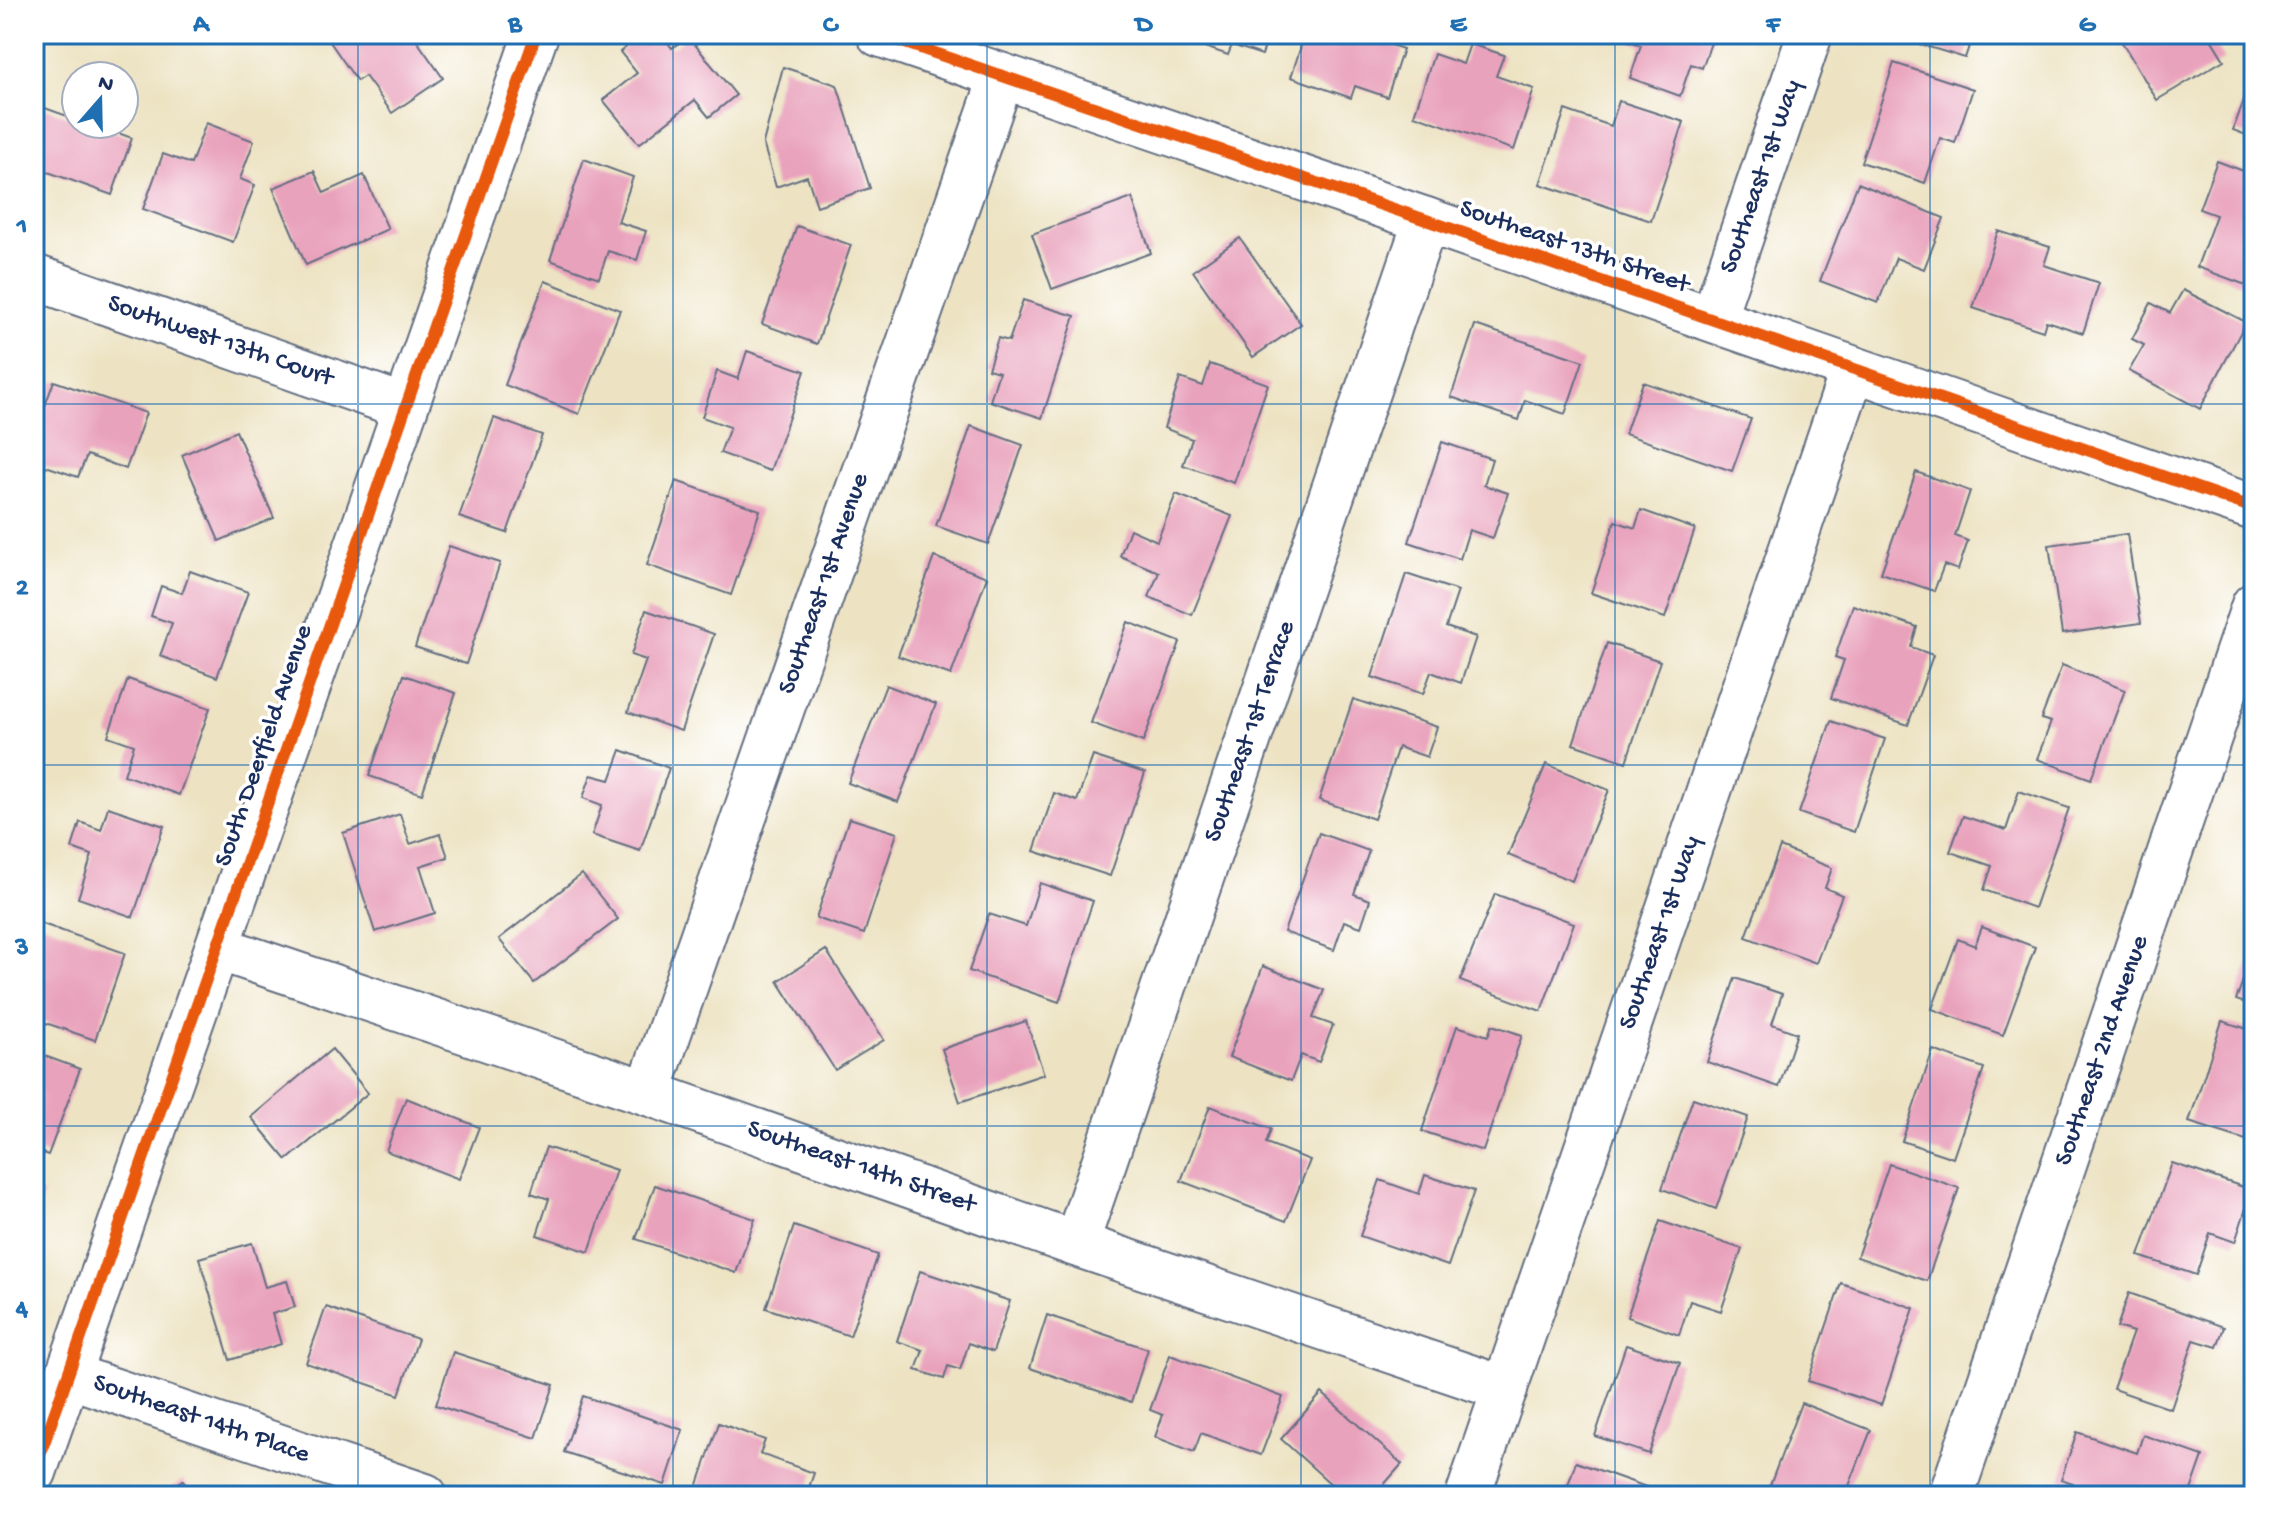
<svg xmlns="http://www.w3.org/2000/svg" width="2288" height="1530" viewBox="0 0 2288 1530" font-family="'Gochi Hand',sans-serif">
	<rect width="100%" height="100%" fill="#fff"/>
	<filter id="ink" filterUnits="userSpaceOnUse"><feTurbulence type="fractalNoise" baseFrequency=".0125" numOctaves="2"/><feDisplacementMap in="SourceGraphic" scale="16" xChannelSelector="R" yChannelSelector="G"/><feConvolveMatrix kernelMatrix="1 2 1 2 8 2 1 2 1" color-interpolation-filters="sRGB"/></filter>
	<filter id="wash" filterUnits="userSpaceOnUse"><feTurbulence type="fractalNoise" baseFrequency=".006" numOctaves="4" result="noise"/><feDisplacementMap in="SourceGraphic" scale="32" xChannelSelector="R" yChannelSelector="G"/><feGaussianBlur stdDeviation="1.8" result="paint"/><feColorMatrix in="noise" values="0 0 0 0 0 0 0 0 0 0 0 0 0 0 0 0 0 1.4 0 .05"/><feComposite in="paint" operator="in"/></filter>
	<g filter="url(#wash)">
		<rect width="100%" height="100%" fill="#ede3c3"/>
		<g id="blocks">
			<g fill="#e9a2bc">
				<path d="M334,34H412L443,78L392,113L365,76L357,81L328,39Z"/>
				<path d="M642,34H661L672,48L688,36L736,95L709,117L695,100L639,144L603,100L637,73L620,52Z"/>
				<path d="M1167,34H1269L1262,55L1232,45L1228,55Z"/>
				<path d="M1305,34H1375L1373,39L1403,49L1387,97L1355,86L1351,98L1291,77Z"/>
				<path d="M1620,34H1714L1702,68L1691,64L1680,96L1630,78L1641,45L1619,37Z"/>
				<path d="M1908,34H1973L1965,58L1906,40Z"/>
				<path d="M2117,34H2208L2224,60L2157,100Z"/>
				<path d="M1470,44L1504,55L1496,76L1534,89L1514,150L1414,115L1434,54L1463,64Z"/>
				<path d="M1894,63L1973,89L1955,143L1940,138L1925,183L1861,162Z"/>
				<path d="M783,67L837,85L870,188L817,206L807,176L776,187L763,143Z"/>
				<path d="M2254,73V138L2233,130Z"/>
				<path d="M76,91V124H100L99,126L132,138L112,195L34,167V139L45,108L67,116Z"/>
				<path d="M1619,101L1684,122L1651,221L1540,184L1565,110L1611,126Z"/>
				<path d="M206,123L254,141L240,179L255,185L233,242L143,209L163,154L191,164Z"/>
				<path d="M584,159L633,177L618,222L646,231L637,260L608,251L599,278L550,260Z"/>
				<path d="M2217,161L2254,175V288L2197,267L2216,215L2199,209Z"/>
				<path d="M314,171L324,193L364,175L388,229L306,265L273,188Z"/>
				<path d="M1858,183L1944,218L1924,269L1896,258L1878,303L1820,281Z"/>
				<path d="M1132,198L1151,253L1052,289L1032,234Z"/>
				<path d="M797,226L851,245L817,344L762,324Z"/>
				<path d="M1998,231L2050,247L2044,265L2099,283L2083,333L2046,321L2043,331L1973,308Z"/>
				<path d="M1240,238L1301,324L1253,357L1193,271Z"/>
				<path d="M545,281L620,310L579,414L505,385Z"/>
				<path d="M2183,290L2246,322L2200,409L2129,371L2144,345L2132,339L2151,303L2170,313Z"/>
				<path d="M1023,300L1075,316L1042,418L990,401L999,372L988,369L998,338L1009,341Z"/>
				<path d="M1475,325L1583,361L1565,414L1525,400L1519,420L1451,397Z"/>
				<path d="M747,351L805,371L770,471L720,453L730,427L702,417L717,371L738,379Z"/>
				<path d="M1210,364L1268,384L1234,483L1183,465L1192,439L1164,428L1180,378L1203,386Z"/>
				<path d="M54,381L146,413L126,469L87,455L78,477L34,462V436Z"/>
				<path d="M1643,382L1751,419L1732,471L1625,434Z"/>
				<path d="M494,418L542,435L507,533L459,517Z"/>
				<path d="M971,426L1023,445L988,544L936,526Z"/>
				<path d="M236,431L274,518L219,541L182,455Z"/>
				<path d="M1442,442L1492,459L1484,485L1508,493L1493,538L1469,530L1460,559L1409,542Z"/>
				<path d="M1916,472L1970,491L1955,536L1968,541L1958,570L1944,565L1934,591L1881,573Z"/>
				<path d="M676,481L760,510L731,595L647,565Z"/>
				<path d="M1176,494L1232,516L1192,615L1149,597L1159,572L1120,556L1130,529L1157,541Z"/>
				<path d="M1641,510L1695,529L1665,618L1591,593L1615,521L1635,528Z"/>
				<path d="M2127,534L2141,623L2062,634L2049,545Z"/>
				<path d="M449,546L500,563L466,664L415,647Z"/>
				<path d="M934,557L987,577L951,675L898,656Z"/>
				<path d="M190,571L248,592L217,677L160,656L172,623L151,616L161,586L182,593Z"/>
				<path d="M1406,574L1458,591L1446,627L1476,637L1461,683L1431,672L1423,694L1372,677Z"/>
				<path d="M1853,605L1917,627L1911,647L1933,655L1908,725L1831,698L1844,660L1835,657Z"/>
				<path d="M646,610L714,634L681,731L628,712L646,660L631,655Z"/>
				<path d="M1128,622L1180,642L1143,742L1091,723Z"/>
				<path d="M1607,643L1660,661L1626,762L1573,744Z"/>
				<path d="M2062,665L2125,690L2091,779L2037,759L2051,722L2041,719Z"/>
				<path d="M404,675L456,693L422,794L369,776Z"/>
				<path d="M128,679L210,708L179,795L124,775L134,745L108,736Z"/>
				<path d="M886,685L936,704L898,802L848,783Z"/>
				<path d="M1353,699L1437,727L1427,757L1398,747L1374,819L1319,800Z"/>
				<path d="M1831,721L1885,739L1854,832L1799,813Z"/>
				<path d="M621,750L669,768L640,851L592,835L602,805L583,798L591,775L610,780Z"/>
				<path d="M1093,756L1145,773L1110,876L1034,851L1054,793L1077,801Z"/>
				<path d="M1546,764L1609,790L1572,881L1508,855Z"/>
				<path d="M2019,791L2069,808L2034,908L1984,890L1992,866L1950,852L1963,816L2006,830Z"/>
				<path d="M108,807L164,826L133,917L78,898L92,855L72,848L80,822L101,830Z"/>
				<path d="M400,814L410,844L440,834L448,857L420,866L435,913L375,932L343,833Z"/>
				<path d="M849,818L897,833L864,934L816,918Z"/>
				<path d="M1319,833L1369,851L1354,894L1370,900L1361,927L1344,921L1334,950L1284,932Z"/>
				<path d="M1780,847L1832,868L1825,888L1842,895L1816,963L1746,937Z"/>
				<path d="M582,874L618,919L534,983L499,939Z"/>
				<path d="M1040,883L1093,901L1059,1002L969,971L989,914L1026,926Z"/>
				<path d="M1495,894L1574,923L1541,1011L1460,981Z"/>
				<path d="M37,922L125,953L95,1040L34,1019V931Z"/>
				<path d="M1982,927L2035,947L2003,1035L1932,1009L1958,939L1975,946Z"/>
				<path d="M826,950L884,1040L835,1070L778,981Z"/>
				<path d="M2254,950V1006L2236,1000Z"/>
				<path d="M1263,966L1324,990L1313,1018L1333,1025L1319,1062L1301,1055L1291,1081L1229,1057Z"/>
				<path d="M1735,978L1782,994L1772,1024L1797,1033L1779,1087L1707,1062Z"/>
				<path d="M1026,1021L1044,1074L960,1102L942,1049Z"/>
				<path d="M2222,1021L2254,1031V1126L2249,1141L2189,1122Z"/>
				<path d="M1492,1025L1522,1035L1483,1151L1422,1131L1457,1026L1488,1036Z"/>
				<path d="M332,1049L368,1093L287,1160L251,1117Z"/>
				<path d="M1933,1050L1984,1068L1953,1158L1902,1141Z"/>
				<path d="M34,1052L80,1069L48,1155L34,1150Z"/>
				<path d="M406,1098L479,1127L459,1179L386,1151Z"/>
				<path d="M1693,1098L1748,1117L1716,1209L1662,1189Z"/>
				<path d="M1210,1106L1271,1129L1266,1143L1310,1160L1286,1221L1181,1181Z"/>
				<path d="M546,1147L616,1170L589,1252L537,1235L549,1199L531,1193Z"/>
				<path d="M2172,1163L2252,1190L2235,1242L2210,1233L2196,1275L2139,1256Z"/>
				<path d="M1889,1164L1959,1188L1927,1281L1857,1257Z"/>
				<path d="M1425,1175L1474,1191L1448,1266L1360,1236L1380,1180L1419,1194Z"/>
				<path d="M655,1185L755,1219L736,1273L636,1239Z"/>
				<path d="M34,1191L43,1194L35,1219H34Z"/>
				<path d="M1660,1221L1742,1249L1721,1311L1690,1301L1679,1335L1627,1317Z"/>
				<path d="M794,1226L878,1255L850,1336L766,1308Z"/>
				<path d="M252,1243L265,1287L287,1281L295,1307L272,1314L281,1344L230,1360L199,1258Z"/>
				<path d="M920,1271L1010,1301L993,1352L969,1343L960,1370L948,1366L944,1379L916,1370L923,1350L897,1341Z"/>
				<path d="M1841,1283L1914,1308L1881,1405L1808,1381Z"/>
				<path d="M2129,1293L2224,1327L2217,1347L2194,1340L2171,1409L2113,1389L2133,1332L2117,1327Z"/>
				<path d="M326,1307L418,1339L399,1395L306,1363Z"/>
				<path d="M1047,1315L1148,1349L1131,1402L1030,1368Z"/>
				<path d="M1626,1345L1680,1363L1649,1454L1595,1436Z"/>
				<path d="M453,1352L554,1385L536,1438L436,1405Z"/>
				<path d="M1170,1355L1283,1397L1261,1455L1201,1433L1194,1452L1155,1437L1163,1415L1150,1410Z"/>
				<path d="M1322,1393L1402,1464L1374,1496H1344L1281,1439Z"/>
				<path d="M583,1396L683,1430L665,1485L564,1452Z"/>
				<path d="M1801,1403L1871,1430L1845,1496H1766Z"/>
				<path d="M719,1423L765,1440L760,1454L814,1473L806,1496H704L695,1493Z"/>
				<path d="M2077,1432L2137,1453L2143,1435L2203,1456L2189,1496H2068L2073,1483L2061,1479Z"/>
				<path d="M1576,1462L1649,1488L1647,1496H1564Z"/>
				<path d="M183,1480L195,1496H161Z"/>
			</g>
		</g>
	</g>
	<g filter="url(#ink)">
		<use href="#blocks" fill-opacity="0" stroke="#646e81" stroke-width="2"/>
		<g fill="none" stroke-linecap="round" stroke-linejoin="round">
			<g stroke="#646e81" stroke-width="48">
				<g id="minor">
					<path d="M879,34L1426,220L2254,508"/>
					<path d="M34,277L405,407"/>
					<path d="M1713,319L1810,34"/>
					<path d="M218,948L648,1093L1076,1244L1505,1389"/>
					<path d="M648,1093L1002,76"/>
					<path d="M1076,1244L1426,220"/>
					<path d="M68,1375L425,1496"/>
					<path d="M34,1472L536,34"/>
					<path d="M1468,1496L1853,369"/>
					<path d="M1951,1496L2254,605"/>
				</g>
			</g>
			<use href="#minor" stroke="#fff" stroke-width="44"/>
			<g stroke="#fff" stroke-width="17">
				<g id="cycleway">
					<path d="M879,34L1426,220L2254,508"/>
					<path d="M34,1472L536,34"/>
				</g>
			</g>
			<use href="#cycleway" stroke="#e8590c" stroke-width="12"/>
		</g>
	</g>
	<path fill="none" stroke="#1f6fb2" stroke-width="2" stroke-opacity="0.55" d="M358,34V1496M673,34V1496M987,34V1496M1301,34V1496M1615,34V1496M1930,34V1496M34,404H2254M34,765H2254M34,1126H2254"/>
	<g text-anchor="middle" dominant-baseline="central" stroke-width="7" stroke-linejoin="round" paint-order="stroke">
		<g font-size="26" fill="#1b2f5e" stroke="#fff">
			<text transform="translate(1762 177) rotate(-71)">Southeast 1st Way</text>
			<text transform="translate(1574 248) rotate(19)">Southeast 13th Street</text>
			<text transform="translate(220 342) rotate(19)">Southwest 13th Court</text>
			<text transform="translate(825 584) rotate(-71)">Southeast 1st Avenue</text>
			<text transform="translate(1251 732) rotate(-71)">Southeast 1st Terrace</text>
			<text transform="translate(265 746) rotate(-71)">South Deerfield Avenue</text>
			<text transform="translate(1661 933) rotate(-71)">Southeast 1st Way</text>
			<text transform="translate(2103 1051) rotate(-71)">Southeast 2nd Avenue</text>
			<text transform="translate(861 1168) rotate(19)">Southeast 14th Street</text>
			<text transform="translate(201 1420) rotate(19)">Southeast 14th Place</text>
		</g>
	</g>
	<rect width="2288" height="1530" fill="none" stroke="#fff" stroke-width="88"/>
	<g transform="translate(100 100) rotate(20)"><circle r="38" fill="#ffffff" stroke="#a4acbf" stroke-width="2"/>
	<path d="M0-6L14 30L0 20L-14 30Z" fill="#1f6fb2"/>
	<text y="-12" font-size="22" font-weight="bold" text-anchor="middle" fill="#1b2f5e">N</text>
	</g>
	<rect x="44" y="44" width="2200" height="1442" fill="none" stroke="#1f6fb2" stroke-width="3"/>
	<g font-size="26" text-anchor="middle" font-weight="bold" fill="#1f6fb2">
		<text x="201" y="31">A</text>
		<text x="515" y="31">B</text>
		<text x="830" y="31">C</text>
		<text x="1144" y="31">D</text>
		<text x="1458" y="31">E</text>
		<text x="1773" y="31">F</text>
		<text x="2087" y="31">G</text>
		<text x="22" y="233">1</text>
		<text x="22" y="594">2</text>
		<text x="22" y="954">3</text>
		<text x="22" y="1315">4</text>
	</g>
</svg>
